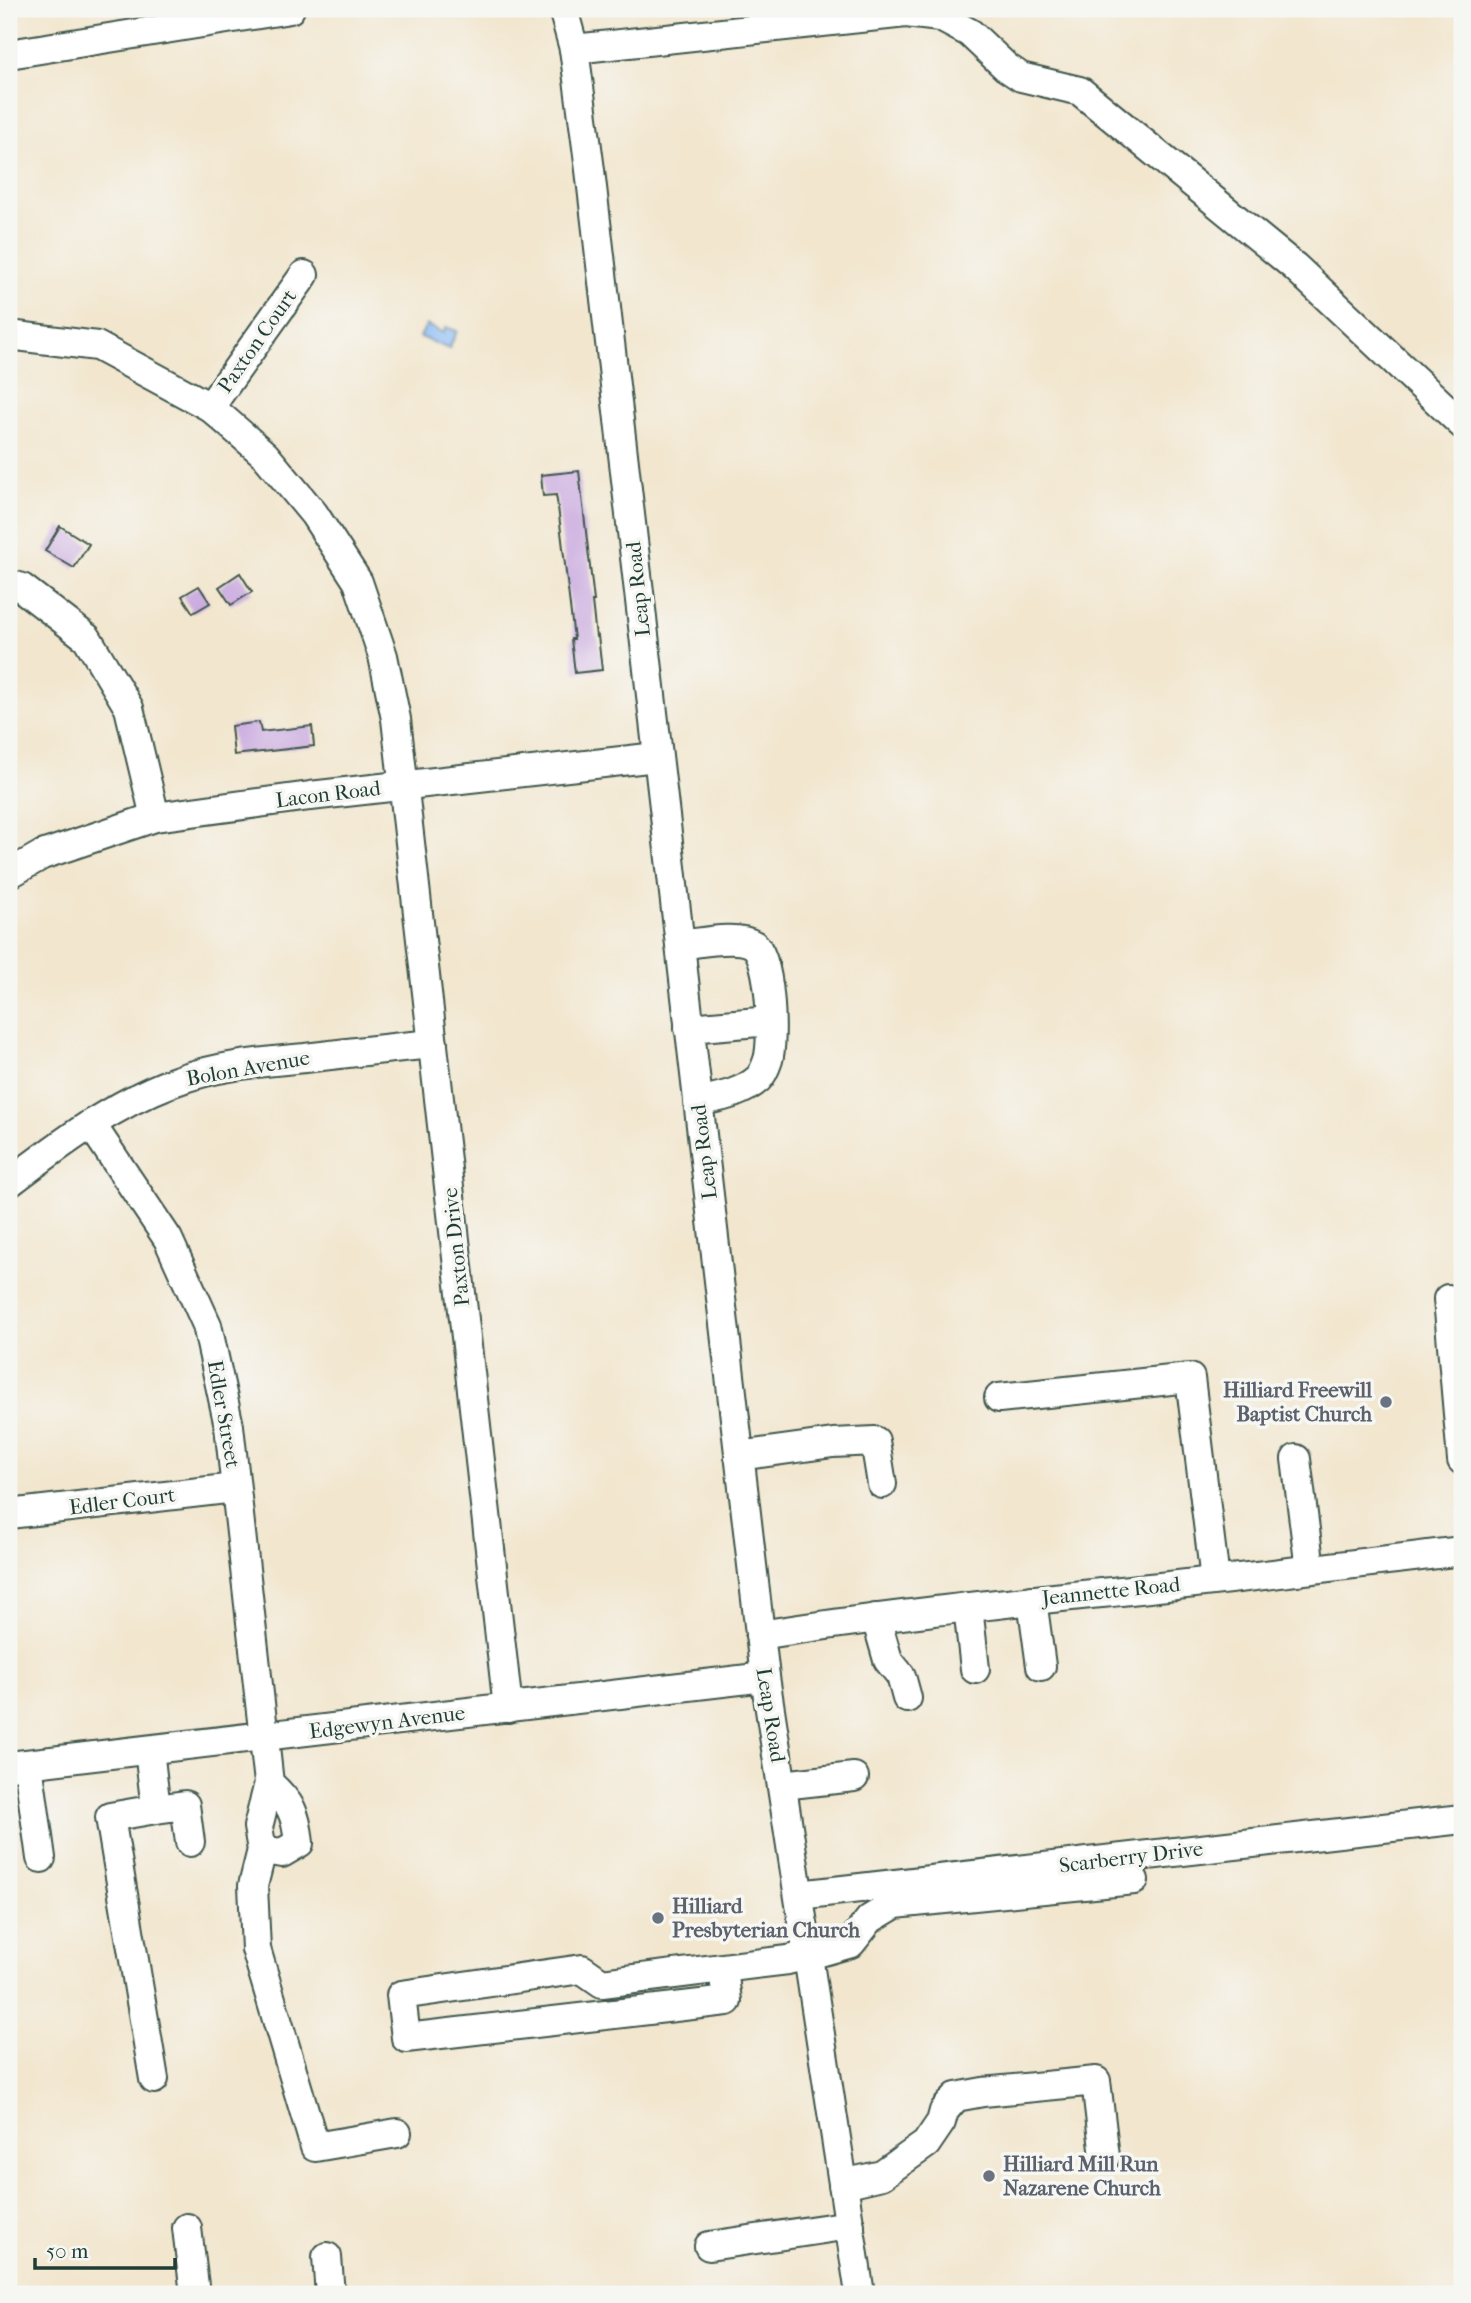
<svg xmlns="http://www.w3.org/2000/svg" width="1471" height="2303" viewBox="0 0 1471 2303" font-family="'IM FELL French Canon',serif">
	<rect width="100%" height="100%" fill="#f6f6f2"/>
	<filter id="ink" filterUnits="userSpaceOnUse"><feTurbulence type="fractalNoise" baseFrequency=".0143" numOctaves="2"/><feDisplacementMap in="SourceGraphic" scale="14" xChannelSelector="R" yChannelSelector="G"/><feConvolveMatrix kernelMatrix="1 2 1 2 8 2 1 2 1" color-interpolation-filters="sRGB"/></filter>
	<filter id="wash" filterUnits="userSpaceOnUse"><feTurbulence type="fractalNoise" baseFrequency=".00686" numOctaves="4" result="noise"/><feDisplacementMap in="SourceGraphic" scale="28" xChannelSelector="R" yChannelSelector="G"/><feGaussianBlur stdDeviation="1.57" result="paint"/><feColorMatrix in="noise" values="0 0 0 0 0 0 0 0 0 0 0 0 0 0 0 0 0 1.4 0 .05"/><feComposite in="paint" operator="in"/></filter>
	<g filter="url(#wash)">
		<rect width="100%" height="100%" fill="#f2e6ce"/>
		<path fill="#89b9f5" stroke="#547b94" stroke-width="2" d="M426,325L443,333L446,327L457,331L449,349L420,337Z"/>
		<g id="blocks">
			<g fill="#cbace0">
				<path d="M579,471L594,601H592L596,637L598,636L602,670L575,673L571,639H574L558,507L556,495L543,496L541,475Z"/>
				<path d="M60,526L89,544L74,568L45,551Z"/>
				<path d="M240,573L252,592L231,605L219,587Z"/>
				<path d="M199,586L210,603L193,613L182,596Z"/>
				<path d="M259,722L261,732L312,726L314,746L234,755L231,726Z"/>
			</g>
		</g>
	</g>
	<g filter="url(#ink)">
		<use href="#blocks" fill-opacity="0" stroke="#3f564b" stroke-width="2"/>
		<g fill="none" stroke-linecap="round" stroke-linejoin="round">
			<g stroke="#3f564b" stroke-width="32">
				<g id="minor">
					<path d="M563,9L574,49L590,170L765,1677L860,2294"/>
					<path d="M574,49L906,13L940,17L970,33L1006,67L1021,77L1080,91L1295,267L1462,424"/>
					<path d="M9,54L290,9"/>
					<path d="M9,335L97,346L210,407L265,455L314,514L358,582L383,656L396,719L508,1708"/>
					<path d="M210,407L304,275"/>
					<path d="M9,584L22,588L87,638L129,708L155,817"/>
					<path d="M9,874L42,855L155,817L310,796L657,757"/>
					<path d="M680,945C699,943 738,934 754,945C771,957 774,1040 768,1060C766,1066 762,1075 758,1079C741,1094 719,1097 698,1102"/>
					<path d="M689,1028L770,1021"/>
					<path d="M91,1124L168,1239L207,1325L229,1426L269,1783C291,1803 296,1813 299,1843L282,1853L262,1850L258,1827L269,1783"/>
					<path d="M9,1183C60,1144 112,1105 173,1082C214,1066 261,1062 305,1058C347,1053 390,1048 433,1044"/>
					<path d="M1448,1299L1462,1460"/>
					<path d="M999,1398L1190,1378L1215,1580"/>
					<path d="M739,1456L833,1443L875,1441L882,1484"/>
					<path d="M1296,1459L1310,1569"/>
					<path d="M9,1514L235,1488"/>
					<path d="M1032,1600L1041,1666"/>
					<path d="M968,1607L975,1669"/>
					<path d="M876,1618L888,1660L901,1676L907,1698"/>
					<path d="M760,1635C883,1615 1006,1603 1130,1590C1241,1579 1351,1564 1462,1551"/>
					<path d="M149,1750L156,1809L185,1805L190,1842"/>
					<path d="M28,1764L41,1858"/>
					<path d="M9,1766L765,1677"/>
					<path d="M782,1785L854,1777"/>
					<path d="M262,1850L253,1886L256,1949L315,2147L397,2133"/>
					<path d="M799,1895L1462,1819"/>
					<path d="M723,1968L727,2001L406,2038L401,1995L582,1969L602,1983L788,1960L809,1955L851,1943L870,1919L895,1904L1134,1880"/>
					<path d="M154,2079L110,1817L156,1809"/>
					<path d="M843,2184L882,2175L926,2144L941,2122L944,2111L956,2097L983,2092L1096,2081L1105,2157"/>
					<path d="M187,2228L195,2294"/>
					<path d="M709,2246L850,2225"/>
					<path d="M327,2257L330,2294"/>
				</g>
			</g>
			<use href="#minor" stroke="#fff" stroke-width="28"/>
		</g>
	</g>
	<g fill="#6b7280" stroke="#f6f6f2" stroke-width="2.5">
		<circle cx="1386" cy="1402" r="7"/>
		<circle cx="658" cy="1918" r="7"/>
		<circle cx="989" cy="2176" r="7"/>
	</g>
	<g text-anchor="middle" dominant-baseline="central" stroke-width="7" stroke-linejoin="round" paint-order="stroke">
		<g font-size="21" fill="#1f3d34" stroke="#f6f6f2">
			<text transform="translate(257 341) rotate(-55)">Paxton Court</text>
			<text transform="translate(638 589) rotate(-96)">Leap Road</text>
			<text transform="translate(328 794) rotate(-7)">Lacon Road</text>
			<text transform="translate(248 1068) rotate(-10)">Bolon Avenue</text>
			<text transform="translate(704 1152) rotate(-97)">Leap Road</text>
			<text transform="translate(456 1247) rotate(-96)">Paxton Drive</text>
			<text transform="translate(224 1414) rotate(80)">Edler Street</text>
			<text transform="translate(122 1501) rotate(-7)">Edler Court</text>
			<text transform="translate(1111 1591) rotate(-6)">Jeannette Road</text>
			<text transform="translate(771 1715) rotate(81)">Leap Road</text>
			<text transform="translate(387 1722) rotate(-7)">Edgewyn Avenue</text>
			<text transform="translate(1131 1857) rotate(-7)">Scarberry Drive</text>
		</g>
		<g font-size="21" font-weight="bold" fill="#5b616d" stroke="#f6f6f2" text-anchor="start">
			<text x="1372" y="1390" text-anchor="end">Hilliard Freewill<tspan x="1372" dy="24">Baptist Church</tspan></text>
			<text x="672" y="1906">Hilliard<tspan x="672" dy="24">Presbyterian Church</tspan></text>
			<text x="1003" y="2164">Hilliard Mill Run<tspan x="1003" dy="24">Nazarene Church</tspan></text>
		</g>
	</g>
	<rect width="1471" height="2303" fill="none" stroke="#f6f6f2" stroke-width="35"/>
	<path d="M35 2258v10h140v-10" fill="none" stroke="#1f3d34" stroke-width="3.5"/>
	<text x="46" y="2258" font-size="21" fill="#1f3d34" stroke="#f6f6f2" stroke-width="5" paint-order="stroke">50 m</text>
</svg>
